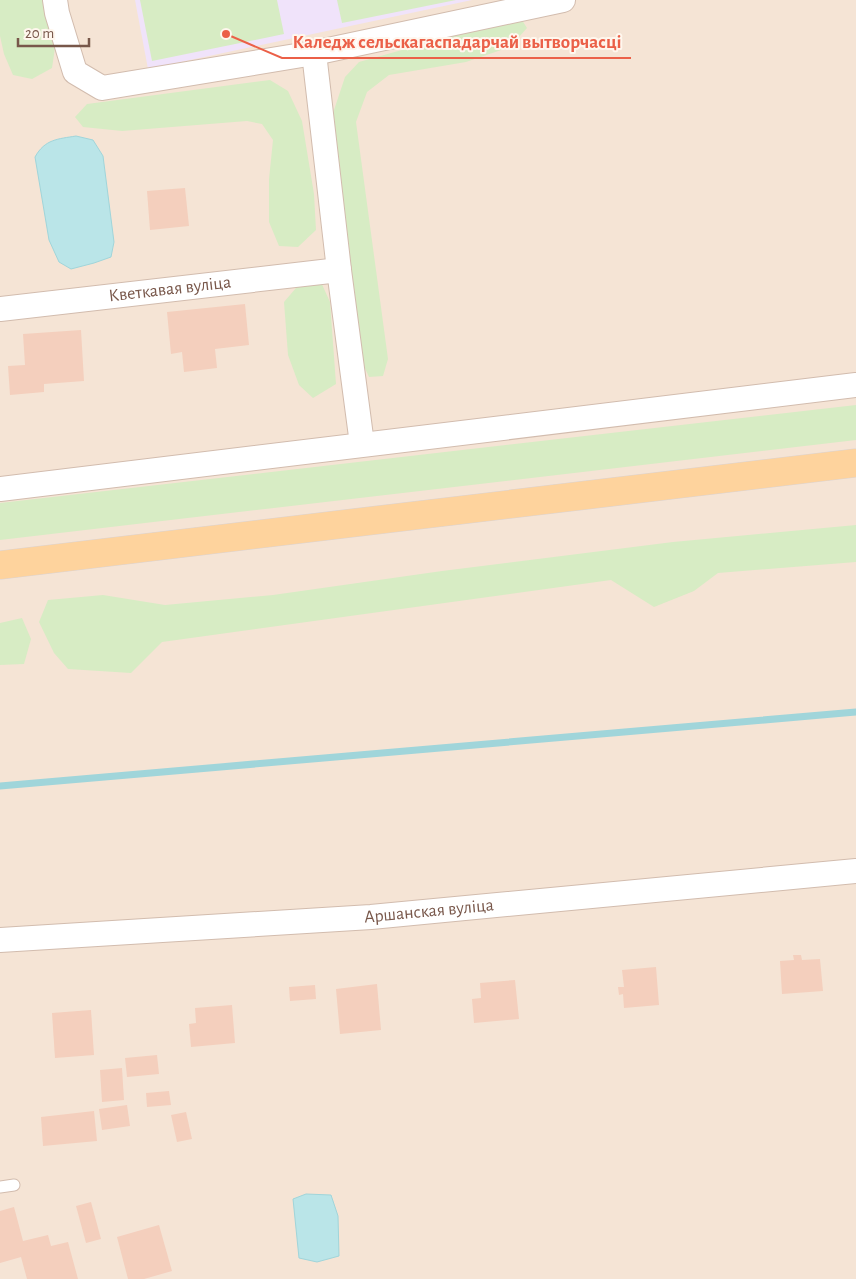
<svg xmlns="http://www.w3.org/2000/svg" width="856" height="1279" viewBox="0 0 856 1279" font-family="'Alegreya Sans',sans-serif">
	<rect width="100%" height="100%" fill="#fdf3e7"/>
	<rect fill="#f5e4d5" x="0" y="0" width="856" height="1279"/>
	<path fill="#f0e3fa" d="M135,0H472L148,69Z"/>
	<g fill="#d7ecc4">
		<path d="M0,0H46L55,48L52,68L32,79L13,75L4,54L0,36Z"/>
		<path d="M140,0H277L284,34L152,61Z"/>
		<path d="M337,0H456L342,23Z"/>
		<path d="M520,17L527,28L510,47L466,62L389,75L367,92L356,122L388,359L383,376L369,377L361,360L333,113L345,77L359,62Z"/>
		<path d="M270,80L288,91L302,121L314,194L316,230L298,247L279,246L269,222V179L273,140L262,124L247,121L122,131L83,127L75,117L87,104Z"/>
		<path d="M320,280L330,302L336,384L313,398L299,385L288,355L284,302L302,281Z"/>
		<path d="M856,405V440L0,540V503Z"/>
		<path d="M856,525V562L718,573L694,591L654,607L611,580L162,642L131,673L68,669L54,653L39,622L48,600L103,595L165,605L273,595L442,571L673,542Z"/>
		<path d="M22,618L31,639L24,664L0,665V623Z"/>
	</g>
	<g fill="#bae5e8" stroke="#a0d5da">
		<path d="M76,136L93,140L103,156L114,242L111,257L94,263L71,269L59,262L49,240L35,157C45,139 58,139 76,136Z"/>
		<path d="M306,1194L331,1195L338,1216L339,1256L317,1262L299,1258L293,1199Z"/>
	</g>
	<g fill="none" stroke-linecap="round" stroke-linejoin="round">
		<path stroke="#a0d5da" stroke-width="7" d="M0,786L856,712"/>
	</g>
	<g fill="#f4cfbd">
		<path d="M185,188L189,226L150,230L147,191Z"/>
		<path d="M245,304L249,345L215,349L217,368L184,372L182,352L171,354L167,312Z"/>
		<path d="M81,330L84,381L44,384V392L10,395L8,366L25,365L23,334Z"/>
		<path d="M793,955H801L802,960L820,959L823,991L782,994L780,961L794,960Z"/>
		<path d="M656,967L659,1005L624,1008L623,994L619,995L618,987H624L622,970Z"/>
		<path d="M515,980L519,1019L474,1023L472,999L481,998L480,983Z"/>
		<path d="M377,984L381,1030L340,1034L336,989Z"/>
		<path d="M315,985L316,999L290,1001L289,987Z"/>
		<path d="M232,1005L235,1043L191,1047L189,1024L196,1023L195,1008Z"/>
		<path d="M91,1010L94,1055L55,1058L52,1013Z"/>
		<path d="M157,1055L159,1074L127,1077L125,1058Z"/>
		<path d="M122,1068L124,1100L102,1102L100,1070Z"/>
		<path d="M169,1091L171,1105L147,1107L146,1093Z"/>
		<path d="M127,1105L130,1126L102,1130L99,1109Z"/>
		<path d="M94,1111L97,1141L43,1146L41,1117Z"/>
		<path d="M186,1112L192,1139L177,1142L171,1115Z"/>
		<path d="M91,1202L101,1239L86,1243L76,1206Z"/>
		<path d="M14,1207L23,1241L48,1235L51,1246L68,1242L78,1279H27L21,1257L0,1263V1211Z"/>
		<path d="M159,1225L172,1271L144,1279H128L117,1237Z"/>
	</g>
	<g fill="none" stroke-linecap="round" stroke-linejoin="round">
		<g stroke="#d2bcae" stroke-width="13">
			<path id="lane" d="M0,1187L14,1185"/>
		</g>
		<g stroke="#d2bcae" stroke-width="26">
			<g id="street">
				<path d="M55,0L57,13L75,72L102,88L314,53L563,0"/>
				<path d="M314,53L339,270L362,444"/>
				<path id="s1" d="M0,309L339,270"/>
				<path d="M0,489L856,385"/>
				<path id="s2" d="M0,940L371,917L856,871"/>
			</g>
		</g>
		<g stroke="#dcd3d0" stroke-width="29">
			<path id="primary" d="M0,565L856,463"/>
		</g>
		<use href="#lane" stroke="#fff" stroke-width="11"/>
		<use href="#street" stroke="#fff" stroke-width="24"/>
		<use href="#primary" stroke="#fed39d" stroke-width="28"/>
	</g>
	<g text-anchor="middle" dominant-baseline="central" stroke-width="4" stroke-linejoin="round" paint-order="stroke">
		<g font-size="18" fill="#78574a" stroke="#fff7ee">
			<text stroke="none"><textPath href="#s1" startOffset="171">Кветкавая вуліца</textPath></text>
			<text stroke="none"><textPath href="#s2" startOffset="430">Аршанская вуліца</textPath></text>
		</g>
	</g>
	<path fill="none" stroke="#eb6048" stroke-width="2" d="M226 34L282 58H631"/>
	<circle fill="#eb6048" stroke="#fff7ee" stroke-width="2" cx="226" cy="34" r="5"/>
	<g font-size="19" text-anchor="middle" font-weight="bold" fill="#eb6048" stroke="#fff7ee" stroke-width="4" stroke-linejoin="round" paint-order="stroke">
		<text x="457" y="48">Каледж сельскагаспадарчай вытворчасці</text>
	</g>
	<path d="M18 38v8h71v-8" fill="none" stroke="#78574a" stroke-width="2.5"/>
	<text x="25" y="38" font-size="15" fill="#78574a" stroke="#fff7ee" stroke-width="4" paint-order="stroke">20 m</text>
</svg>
